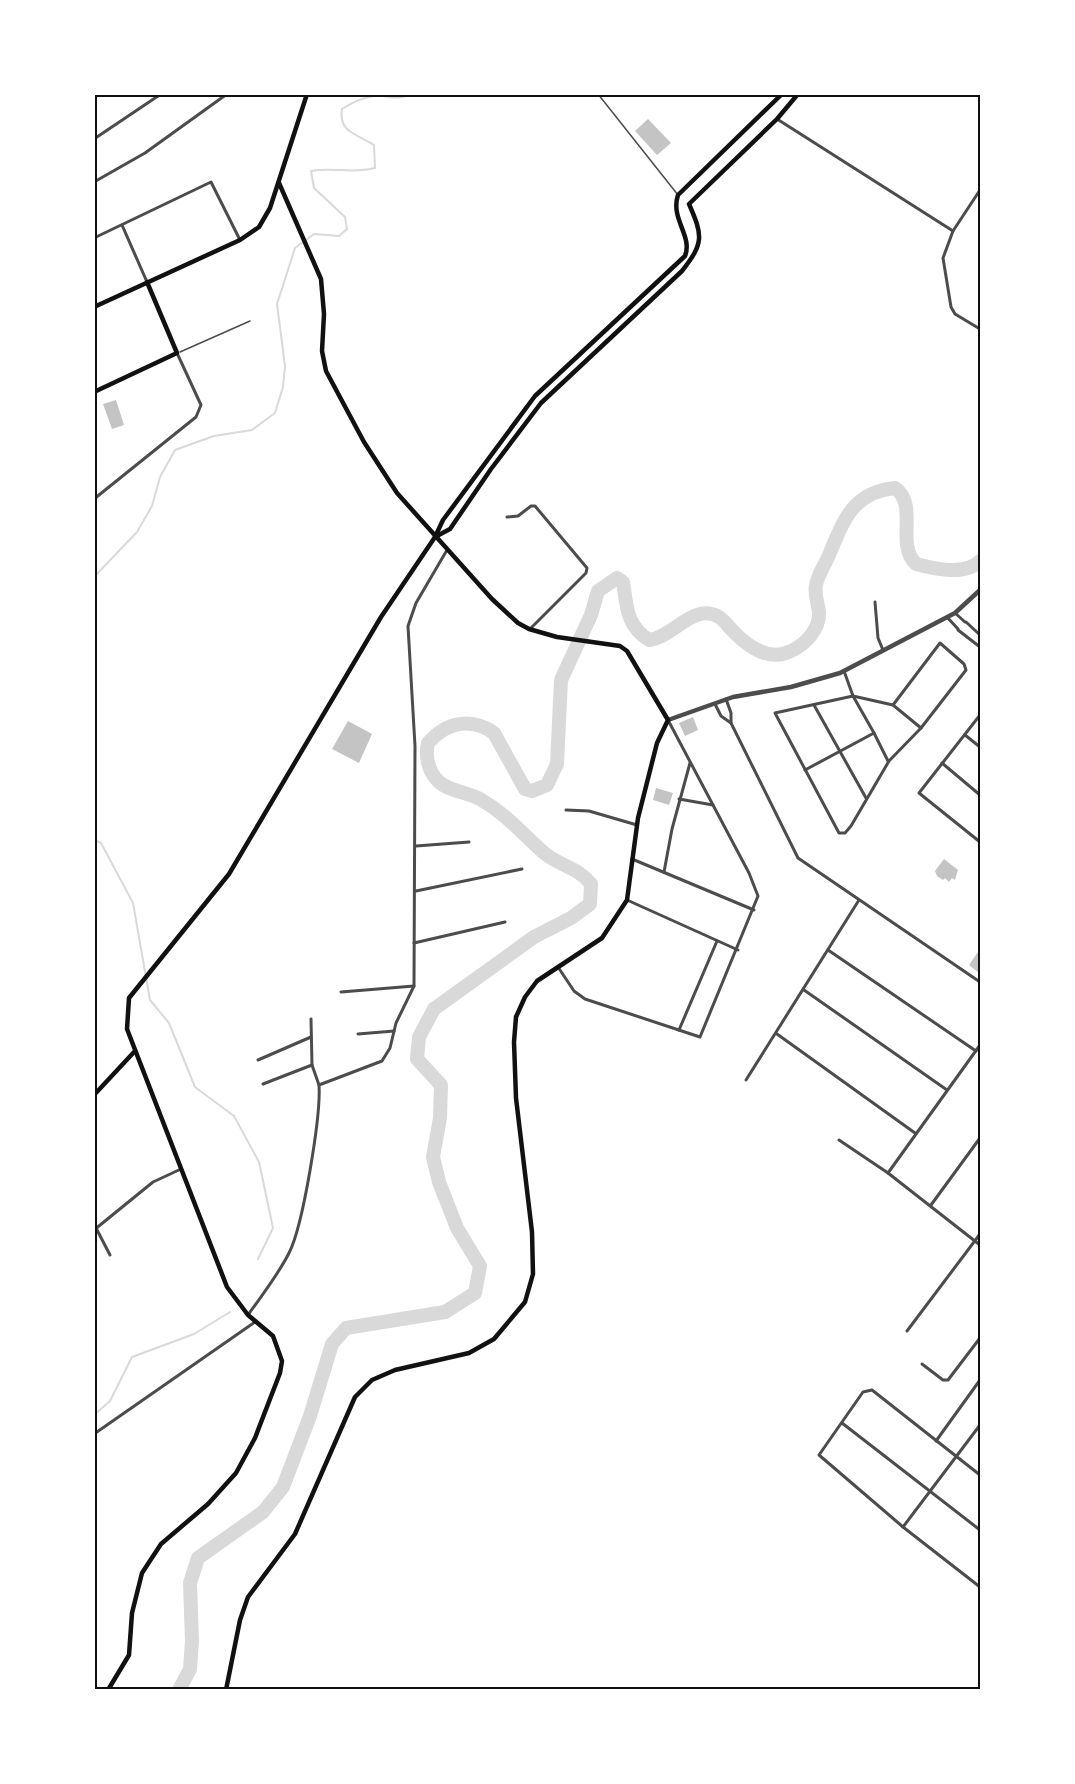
<svg xmlns="http://www.w3.org/2000/svg" width="1075" height="1784" viewBox="0 0 1075 1784" font-family="'Nunito Sans',sans-serif">
	<rect width="100%" height="100%" fill="#fff"/>
	<g fill="none" stroke-linecap="round" stroke-linejoin="round">
		<g stroke="#d9d9d9" stroke-width="2">
			<path d="M94,577L137,532L152,506L160,477L175,450L214,436L252,430L275,413L283,387L285,366L277,304L295,248L314,234L339,236L347,229L345,217L314,188L311,171C332,167 353,174 375,168L374,145C357,134 338,132 342,109C351,103 362,98 374,96C390,94 391,102 412,94"/>
			<path d="M94,840L101,843L133,903L150,1000L169,1023L195,1087L234,1116L259,1162L273,1228L258,1259"/>
			<path d="M94,1415L110,1401L132,1357L194,1334L230,1312"/>
		</g>
		<path stroke="#d9d9d9" stroke-width="14" d="M179,1690L190,1669L192,1641L190,1583L198,1558L263,1512L283,1487L310,1416L332,1344L346,1328L445,1312L475,1293L480,1266L457,1228L439,1182L433,1157L440,1118L441,1085L417,1059L419,1037L434,1009L534,937L571,918L590,904L591,884C578,867 559,866 543,852C519,831 509,816 480,799C467,792 448,791 438,781C428,771 425,756 428,743C446,722 471,717 494,733L525,789L532,791L547,785L557,764L561,680L591,615L598,591L617,578L623,582C627,607 626,625 649,640C674,637 693,602 719,617C724,620 728,626 732,630C748,647 769,662 791,651C806,644 820,629 819,612C818,603 814,594 816,585C818,574 825,565 829,555C843,522 852,492 895,488C919,505 895,544 916,564C935,569 965,576 980,561"/>
	</g>
	<g fill="#c4c4c4">
		<path d="M648,119L671,143L657,155L635,131Z"/>
		<path d="M116,400L124,425L112,429L103,404Z"/>
		<path d="M693,717L698,730L685,736L679,723Z"/>
		<path d="M348,721L372,734L359,763L332,749Z"/>
		<path d="M656,788L673,793L669,805L653,800Z"/>
		<path d="M944,859L958,870L955,880L952,878L949,882L945,878L943,880L937,876L935,871Z"/>
		<path d="M980,949V972L979,973L969,965Z"/>
	</g>
	<g fill="none" stroke-linecap="round" stroke-linejoin="round">
		<g stroke="#4c4c4c" stroke-width="1.5">
			<path d="M598,94L678,195"/>
			<path d="M180,352L250,321"/>
		</g>
		<g stroke="#4c4c4c" stroke-width="3">
			<path d="M777,119L953,231L980,190"/>
			<path d="M94,139L161,94"/>
			<path d="M94,182L145,153L227,94"/>
			<path d="M122,225L147,282"/>
			<path d="M953,231L943,258L951,307L955,314L980,329"/>
			<path d="M94,238L211,182L240,240"/>
			<path d="M94,499L196,417L201,405L177,353"/>
			<path d="M507,517L518,516L531,506H535L587,568L586,573L531,628"/>
			<path d="M875,602L878,638L883,650"/>
			<path d="M955,613L965,622"/>
			<path d="M947,617L958,629"/>
			<path d="M966,622L980,635"/>
			<path d="M958,630L980,647"/>
			<path d="M844,671L853,696L775,713L839,833H845L851,826L889,761L921,728L966,670L964,664L940,643L893,705"/>
			<path d="M853,696L893,705L921,728"/>
			<path d="M726,699L731,713V723"/>
			<path d="M715,704L721,716L731,723L798,858L980,982"/>
			<path d="M814,705L866,798"/>
			<path d="M980,715L919,793L980,842"/>
			<path d="M874,733L888,761"/>
			<path d="M965,735L980,747"/>
			<path d="M942,763L980,795"/>
			<path d="M805,770L874,733L853,696"/>
			<path d="M679,799L713,805"/>
			<path d="M566,810L589,811L637,825"/>
			<path d="M416,846L469,842"/>
			<path d="M632,859L754,910"/>
			<path d="M664,872L672,829L690,763"/>
			<path d="M416,891L522,869"/>
			<path d="M627,900L738,950"/>
			<path d="M414,943L505,922"/>
			<path d="M828,950L976,1051"/>
			<path d="M558,967L574,991L585,999L700,1037L758,896L749,873L668,720"/>
			<path d="M804,990L947,1090"/>
			<path d="M341,992L414,986"/>
			<path d="M311,1019L312,1065L319,1085"/>
			<path d="M679,1030L717,941"/>
			<path d="M358,1034L394,1031"/>
			<path d="M777,1034L915,1133"/>
			<path d="M258,1060L311,1037"/>
			<path d="M746,1080L859,900"/>
			<path d="M263,1084L312,1065"/>
			<path d="M839,1140L888,1173L980,1245"/>
			<path d="M888,1173L980,1045"/>
			<path d="M931,1205L980,1138"/>
			<path d="M96,1228L110,1255"/>
			<path d="M94,1230L153,1182L181,1169"/>
			<path d="M248,1315C262,1295 278,1275 289,1253C303,1226 321,1116 319,1085L382,1061L390,1048L396,1023L414,986L415,746L408,626L416,603L447,550"/>
			<path d="M907,1331L980,1234"/>
			<path d="M922,1364L943,1380H948L980,1338"/>
			<path d="M842,1423L980,1530"/>
			<path d="M94,1434L255,1322"/>
			<path d="M936,1441L980,1380"/>
			<path d="M980,1475L872,1390L863,1392L819,1455L903,1527L980,1587"/>
			<path d="M903,1527L980,1425"/>
		</g>
		<path stroke="#4c4c4c" stroke-width="4.5" d="M668,720L733,697L791,687L840,673L955,613L980,590"/>
		<g stroke="#111" stroke-width="4.5">
			<path d="M94,307L240,240L259,227L270,208L307,94"/>
			<path d="M94,392L177,353L147,282"/>
			<path d="M435,537L450,529L491,469L541,403L682,271C704,243 703,236 689,204L777,119L798,94"/>
			<path d="M94,1095L135,1051"/>
			<path d="M108,1690L129,1655L132,1613L142,1573L161,1544L208,1504L236,1473L255,1438L280,1373L282,1361L273,1336L248,1315L227,1287L127,1029L129,998L229,874L381,617L435,537L443,520L535,396L685,256C693,236 670,219 678,195L782,94"/>
			<path d="M226,1690L240,1620L248,1597L295,1534L355,1397L372,1380L395,1370L469,1353L494,1339L525,1302L533,1274L532,1232L516,1098L514,1042L516,1017L525,997L537,981L602,938L627,900L638,818L657,743L668,720L627,651L620,646L557,637L529,629L518,623L492,599L397,493L364,442L326,371L322,351L324,314L321,279L279,183"/>
		</g>
	</g>
	<rect width="1075" height="1784" fill="none" stroke="#ffffff" stroke-width="192"/>
	<rect x="96" y="96" width="883" height="1592" fill="none" stroke="#111" stroke-width="2"/>
</svg>
